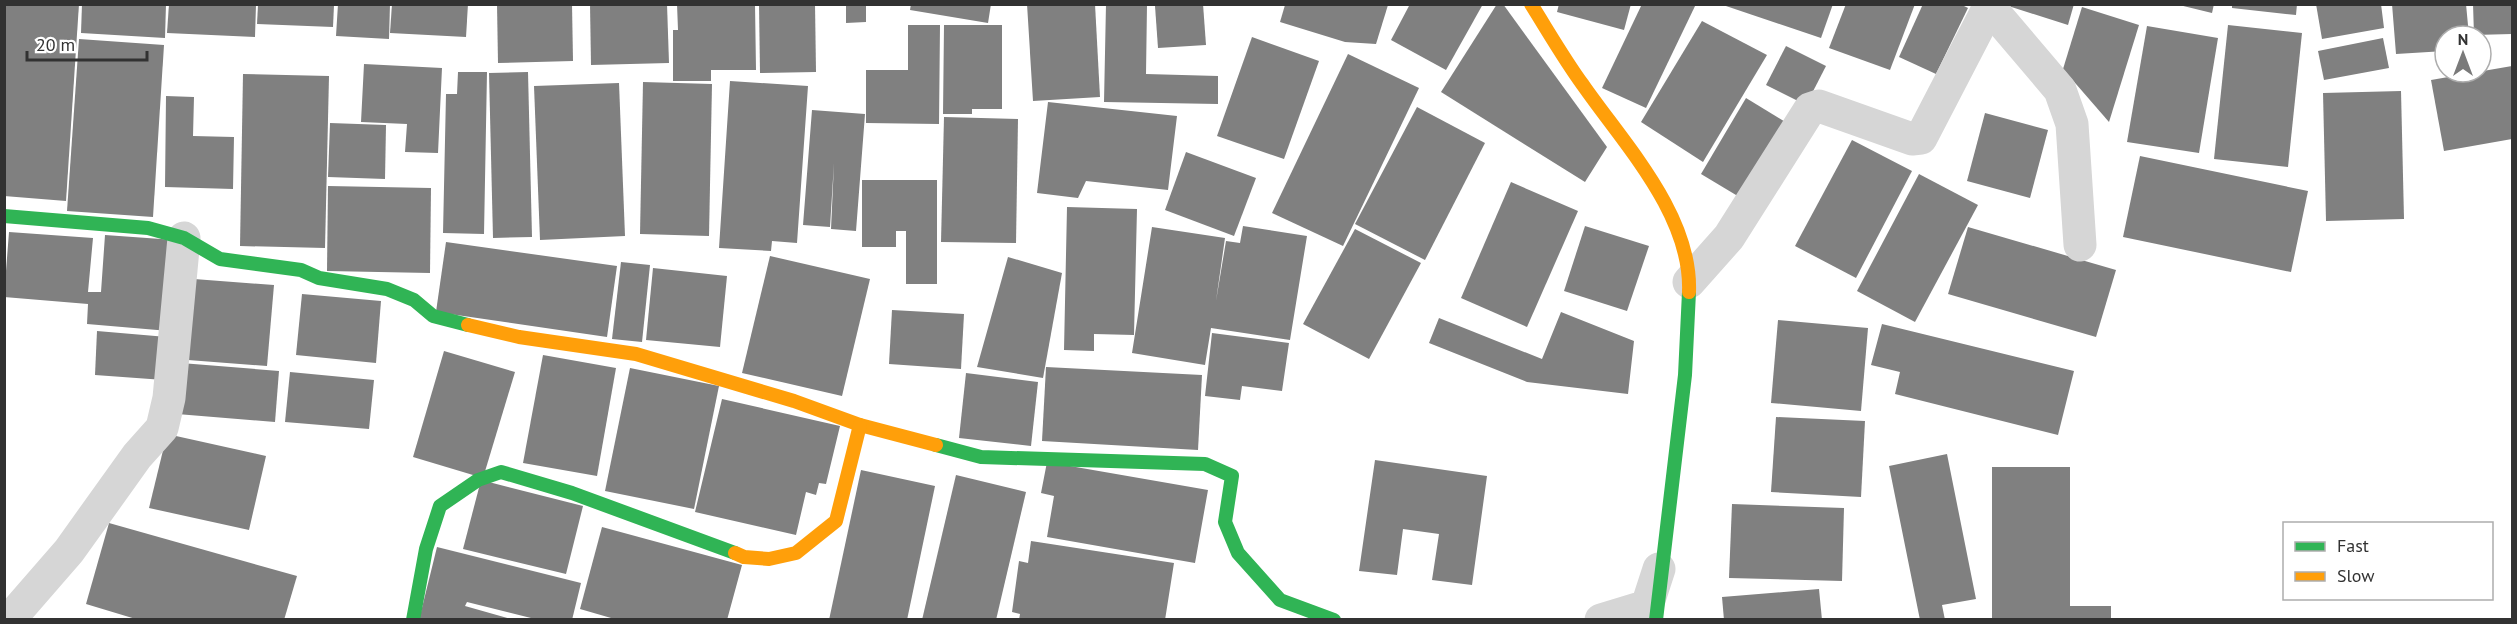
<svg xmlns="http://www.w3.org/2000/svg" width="2517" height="624" viewBox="0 0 2517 624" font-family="'PT Sans',sans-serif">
	<rect width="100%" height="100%" fill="#fff"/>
	<g fill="#808080">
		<path d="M7,4H79L66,201L4,196V8Z"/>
		<path d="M82,4H166L165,38L81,33Z"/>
		<path d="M169,4H256L255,37L167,33Z"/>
		<path d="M338,4H390L389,39L336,36Z"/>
		<path d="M392,4H468L466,37L390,33Z"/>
		<path d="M497,4H572L573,61L498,63Z"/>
		<path d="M590,4H667L669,63L591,65Z"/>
		<path d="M677,4H755L756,70H711V81H673V30H678Z"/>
		<path d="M759,4H815L816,72L760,73Z"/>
		<path d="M846,4H866V22L846,23Z"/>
		<path d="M911,4H991L988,23L910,10Z"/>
		<path d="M1027,4H1095L1100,97L1033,101Z"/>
		<path d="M1106,4L1147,5L1146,74L1218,76V104L1104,102Z"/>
		<path d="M1203,4L1206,45L1158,48L1155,6Z"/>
		<path d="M1410,4H1483L1446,70L1391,40Z"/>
		<path d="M1497,4H1503L1607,147L1585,182L1441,92Z"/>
		<path d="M1559,4H1631L1624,30L1557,12Z"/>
		<path d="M1642,4H1696L1646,108L1602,88Z"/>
		<path d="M1720,4H1833L1821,38Z"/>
		<path d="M1846,4H1915L1890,70L1829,48Z"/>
		<path d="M1923,4H1960L1968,8L1936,74L1899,57Z"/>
		<path d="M2002,4H2074L2068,25Z"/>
		<path d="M2175,4H2214L2212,13Z"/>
		<path d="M2232,4H2297L2296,15L2232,8Z"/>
		<path d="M2316,4H2381L2384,28L2322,39Z"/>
		<path d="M2392,4H2466L2469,36H2445V51L2396,54Z"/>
		<path d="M2473,4H2512V34L2474,35Z"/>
		<path d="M258,5H334L333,27L257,24Z"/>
		<path d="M1285,5H1388L1376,44L1345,42L1280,22Z"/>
		<path d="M2082,7L2139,25L2109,122L2063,69Z"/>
		<path d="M1702,21L1767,55L1703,162L1641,122Z"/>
		<path d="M908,25H940L939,124L866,123V70H908Z"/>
		<path d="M944,25H1002V109H972V114H943Z"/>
		<path d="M2228,25L2302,33L2288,167L2214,159Z"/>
		<path d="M2147,26L2218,38L2199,153L2127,142Z"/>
		<path d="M1252,37L1319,61L1284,159L1217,136Z"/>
		<path d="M2383,38L2389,68L2324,80L2318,51Z"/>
		<path d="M79,39L164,45L153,217L67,211Z"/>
		<path d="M1786,46L1826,66L1806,105L1766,85Z"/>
		<path d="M1348,54L1419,88L1343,246L1272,213Z"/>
		<path d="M364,64L442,68L438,153L405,152L407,124L361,122Z"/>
		<path d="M2512,66V139L2444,151L2431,80Z"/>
		<path d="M458,72H487L484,234L443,233L446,94H457Z"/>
		<path d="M528,72L532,237L493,238L489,73Z"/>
		<path d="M243,74L329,76L325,248L240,246Z"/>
		<path d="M730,81L808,86L797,243L772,241L771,251L719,248Z"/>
		<path d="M643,82L712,84L709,236L640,234Z"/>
		<path d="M619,83L625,236L540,240L534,86Z"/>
		<path d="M2401,91L2404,219L2326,221L2323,93Z"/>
		<path d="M166,96L194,97L193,136L234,137L233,189L165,187Z"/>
		<path d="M1746,98L1787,123L1741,198L1701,174Z"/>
		<path d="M1048,102L1177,116L1168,190L1086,181L1078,198L1037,193Z"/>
		<path d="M1417,107L1485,143L1425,260L1355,224Z"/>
		<path d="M812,110L865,114L856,231L831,229L834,163L830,227L803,225Z"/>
		<path d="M1985,113L2048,130L2030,198L1967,181Z"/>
		<path d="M944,117L1018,119L1016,243L941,242Z"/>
		<path d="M330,123L386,125L385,179L328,177Z"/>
		<path d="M1852,140L1912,171L1856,278L1795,246Z"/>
		<path d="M1186,152L1256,178L1234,236L1165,210Z"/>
		<path d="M2140,156L2308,191L2291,272L2123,237Z"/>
		<path d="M1919,174L1978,205L1915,322L1857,291Z"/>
		<path d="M862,180H937V284H906V231H896V247H862Z"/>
		<path d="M1511,182L1578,211L1527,327L1461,298Z"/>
		<path d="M328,186L431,188L430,273L327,271Z"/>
		<path d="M1067,207L1137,209L1134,335L1094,334V351L1064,350Z"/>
		<path d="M1243,226L1307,236L1290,340L1211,328L1205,365L1132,353L1152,227L1225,238L1216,301L1226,241L1240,243Z"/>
		<path d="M1585,226L1649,246L1627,311L1564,291Z"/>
		<path d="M1968,227L2116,270L2096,337L1948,294Z"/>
		<path d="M1355,229L1421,263L1369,359L1303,324Z"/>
		<path d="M9,232L93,238L88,292H101L105,235L175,240L169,331L87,324L88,304L4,297Z"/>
		<path d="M446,242L617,266L607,337L436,312Z"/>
		<path d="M770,256L870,279L842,396L742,373Z"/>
		<path d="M1008,257L1062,273L1043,378L977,367Z"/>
		<path d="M621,262L650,265L642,342L612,339Z"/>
		<path d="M653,268L727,276L720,347L646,340Z"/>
		<path d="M181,278L274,285L267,366L175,359Z"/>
		<path d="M302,294L381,301L376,363L296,355Z"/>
		<path d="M892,310L964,314L961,369L889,364Z"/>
		<path d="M1561,312L1634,341L1628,394L1527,382L1429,343L1439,318L1542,359Z"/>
		<path d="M1778,320L1868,328L1861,411L1771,403Z"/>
		<path d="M1882,324L2074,371L2058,435L1895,394L1900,372L1871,365Z"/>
		<path d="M97,331L167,337L164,380L95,375Z"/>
		<path d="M1212,333L1289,343L1282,391L1242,386L1240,400L1205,396Z"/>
		<path d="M444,351L515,372L483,478L413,457Z"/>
		<path d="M543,355L616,368L597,476L523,463Z"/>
		<path d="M181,363L279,371L275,422L177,414Z"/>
		<path d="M1046,367L1202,375L1198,450L1042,441Z"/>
		<path d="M630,368L719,386L694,509L605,491Z"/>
		<path d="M290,372L374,380L369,429L285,422Z"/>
		<path d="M966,373L1038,382L1031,446L959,438Z"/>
		<path d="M722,399L840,426L826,484L819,483L816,495L806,492L796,535L695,512Z"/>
		<path d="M1776,417L1865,421L1861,497L1771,492Z"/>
		<path d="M167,434L266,456L249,530L149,508Z"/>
		<path d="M1947,454L1976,599L1942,605L1945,620H1920L1889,466Z"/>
		<path d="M1375,460L1487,476L1472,585L1432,580L1439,534L1403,529L1397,575L1359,571Z"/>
		<path d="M1047,462L1208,490L1195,563L1047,537L1054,496L1041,493Z"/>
		<path d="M1992,467H2070V606H2111V620H1992Z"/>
		<path d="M861,470L935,486L907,620H829Z"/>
		<path d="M956,475L1026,492L996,620H922Z"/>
		<path d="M481,480L583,506L566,574L463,549Z"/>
		<path d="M1732,504L1844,508L1842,581L1729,578Z"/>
		<path d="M109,523L297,576L284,620H139L86,604Z"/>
		<path d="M602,527L742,565L727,620H618L580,609Z"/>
		<path d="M1031,541L1174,563L1165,620H1019L1020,614L1012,612L1019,561L1028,563Z"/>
		<path d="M437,547L581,583L572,620H539L467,602L465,606L514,620H419Z"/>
		<path d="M1819,589L1822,620H1724L1722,597Z"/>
	</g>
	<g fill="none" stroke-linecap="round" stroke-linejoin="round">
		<g stroke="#d6d6d6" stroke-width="33">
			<path d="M1987,4L2060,90L2072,124L2080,245"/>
			<path d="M1689,282L1729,237L1810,109L1819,106L1912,139L1921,138L1989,7"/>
			<path d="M9,620L69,551L137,456L162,428L169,398L184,238"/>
			<path d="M1601,620L1647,606L1659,569"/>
		</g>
		<g stroke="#30b455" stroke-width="14">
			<path d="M4,216L148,228L184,238L220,259L301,270L319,278L387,289L414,300L433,316L468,325"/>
			<path d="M936,445L981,457L1205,464L1232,476L1225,522L1238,553L1280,600L1334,620"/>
			<path d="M413,620L426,549L440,506L478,480L501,472L572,493L735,553"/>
			<path d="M1656,620L1685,375L1689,292"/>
		</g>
		<g stroke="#ff9f0a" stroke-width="14">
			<path d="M1531,4C1548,31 1564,59 1583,85C1624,144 1692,215 1689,292"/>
			<path d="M468,325L519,337L636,354L794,401L860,425L936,445"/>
			<path d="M735,553L744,557L769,559L796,553L836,521L860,425"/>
		</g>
	</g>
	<rect width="2517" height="624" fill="none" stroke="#323232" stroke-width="12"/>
	<rect x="2283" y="522" width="210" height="78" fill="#ffffff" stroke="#adadad" stroke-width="1.5"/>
	<rect x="2295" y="542" width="30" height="9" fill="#30b455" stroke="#adadad" stroke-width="1.5"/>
	<text x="2337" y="552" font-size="18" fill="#323232">Fast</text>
	<rect x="2295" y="572" width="30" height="9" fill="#ff9f0a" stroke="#adadad" stroke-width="1.5"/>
	<text x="2337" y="582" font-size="18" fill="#323232">Slow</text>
	<g transform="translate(2463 54)"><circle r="28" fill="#ffffff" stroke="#adadad" stroke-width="1.5"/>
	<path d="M0-4.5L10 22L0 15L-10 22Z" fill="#7a7a7a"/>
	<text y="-9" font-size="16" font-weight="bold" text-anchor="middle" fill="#323232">N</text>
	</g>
	<path d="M27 51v9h120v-9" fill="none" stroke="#323232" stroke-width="3"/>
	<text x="36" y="51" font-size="18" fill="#323232" stroke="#ffffff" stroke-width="4.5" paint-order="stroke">20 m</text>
</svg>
